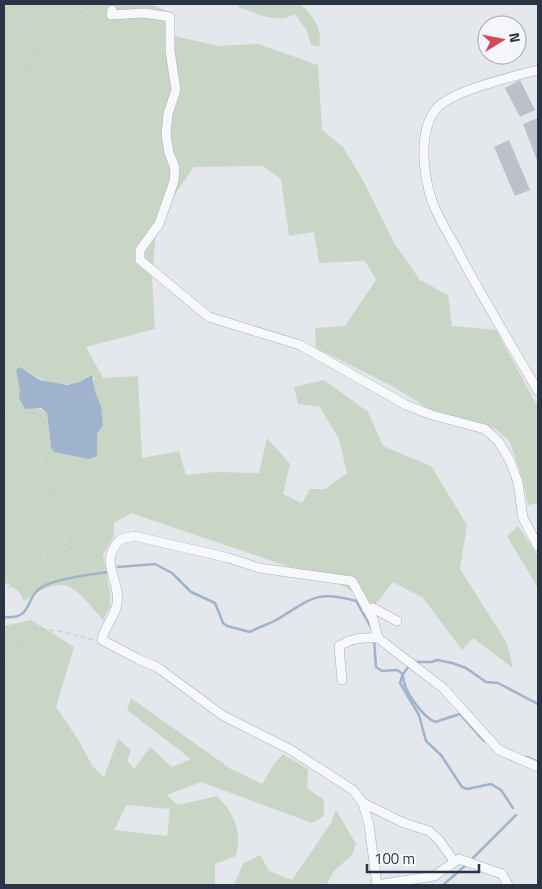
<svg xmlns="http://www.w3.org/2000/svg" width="542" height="889" viewBox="0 0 542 889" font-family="'Titillium Web',sans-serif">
	<rect width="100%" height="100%" fill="#e4e7ec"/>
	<g fill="#c9d6c5" fill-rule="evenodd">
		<path d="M4,4H151L171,13L166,34L218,46L258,44L318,65L322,130L343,147L365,184L394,243L420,280L448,295L452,326L496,330L538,407V503L528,505L522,477L509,440L494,428L431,410L392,386L316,348L315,328L345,326L376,280L365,261L319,263L314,232L289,236L281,179L263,166L194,167L157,220L152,278L155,329L86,347L103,378L138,376L142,458L179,451L186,475L215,472L259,473L267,438L290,464L283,494L302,503L310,489H325L347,473L339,439L320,407L298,404L294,387L324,380L368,412L383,446L431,466L467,525L460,569L507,643L513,668L473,638L462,650L423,598L393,582L375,605L340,584L131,513L114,523V536L103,555L110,592V607L103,620C73,586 67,571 24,601L19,592L7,583L4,584ZM25,369C45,384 67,391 89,376L94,377V392L101,406L103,425L97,434V456L51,447L47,413L19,398Z"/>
		<path d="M236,4H300C314,16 323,29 319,47L311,45L307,31L295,14C277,25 258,13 240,8Z"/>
		<path d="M518,526L538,555V588L507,536Z"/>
		<path d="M31,620L74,647L56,707L79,741L93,767L104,777L118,739L131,750L127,760L134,769L150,747L172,767L191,759L127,710L131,698L231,769L262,784L274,764L283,754L308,769L307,788L324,800V816L312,823L201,782L167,795L178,805L217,796C235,815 242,830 236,856L215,864V885H4V626ZM127,805L170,809L167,836L114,830Z"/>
		<path d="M336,810L356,844L352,855L334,871L326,885H234L243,864L260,855L269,871L292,880L331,823Z"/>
	</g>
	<path fill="#9fb4cc" d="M20,367L40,380L67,385L79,382L92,375L95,392L101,406L103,425L97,434V456L89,459L54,452L51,447L47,413L41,408L25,409L19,398L20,390L16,370Z"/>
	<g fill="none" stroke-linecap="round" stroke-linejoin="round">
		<g stroke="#9fb4cc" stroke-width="2.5">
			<path d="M118,567L155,564L172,573L191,592L215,603L223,623L227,626L250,632C260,626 270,624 278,619C311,599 315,590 356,601L372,629"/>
			<path d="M4,617C36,620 22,595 46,585C64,577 89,575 108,572"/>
			<path d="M374,639L376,667L382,671L397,670L403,674L410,665"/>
			<path d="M414,662H432L437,660L452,663L466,668L486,682L498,683L538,704"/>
			<path d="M403,674L400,683L419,715L426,741L441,755L462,787L467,789L491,784L501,790L513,808"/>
			<path d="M403,676C403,690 422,716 435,722L460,714L484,741"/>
			<path d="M527,757L538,762"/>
			<path d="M470,861L516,815"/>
			<path d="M443,885L466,865"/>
		</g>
	</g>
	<g fill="#bbc0ca">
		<path d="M520,80L535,110L520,117L505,88Z"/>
		<path d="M538,118V163L523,124Z"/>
		<path d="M509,140L530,190L515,196L494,147Z"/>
	</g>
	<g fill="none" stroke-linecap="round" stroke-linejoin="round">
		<g stroke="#a9aeb7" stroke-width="10">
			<g id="minor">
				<path d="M112,10L111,15L144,13L170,17V51L176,90L168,114L166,135L169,153L175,168L174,181L159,224L140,250V260L209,317L300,345L406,405L432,415L485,429L499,442L510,461L518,482L523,518L538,546"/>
				<path d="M538,70C515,76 450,91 436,109C418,132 423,174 432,201C439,220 451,238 460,255C484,301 512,346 538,391"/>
				<path d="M367,609L373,608L397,621"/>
				<path d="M342,680L339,646C352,638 363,637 378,638"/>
				<path d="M363,803L404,823L429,831L439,840L454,861"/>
				<path d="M376,885L434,876L459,859L502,874L508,885"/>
				<path d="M377,885L369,825L363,803L353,790L291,750L222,715L157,667L138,659L102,640C104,626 115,617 117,604C121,578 97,562 121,539L134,536L229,558L259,568L352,581L373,619L378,638L443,688L499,750L538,767"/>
			</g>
		</g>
		<g stroke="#c2c5cb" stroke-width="1" stroke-dasharray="4 4" stroke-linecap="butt">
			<path d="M4,104C26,92 29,57 46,38C58,25 79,14 94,4"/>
			<path d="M4,410L8,408L11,413H37L41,416C49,434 44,462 50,482C57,504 77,525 70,549C58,557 42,551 31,558C24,561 25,569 22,575C19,583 11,586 4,590"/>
			<path d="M4,626L28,631L30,628L59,631L94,640"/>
			<path d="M4,660L20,647L28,632"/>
		</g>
		<use href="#minor" stroke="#f7f8fa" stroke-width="9"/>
	</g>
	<rect width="542" height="889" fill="none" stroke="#2b3445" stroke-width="10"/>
	<g transform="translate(502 40) rotate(80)"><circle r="24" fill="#f4f6f9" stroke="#a4a8b1"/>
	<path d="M0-4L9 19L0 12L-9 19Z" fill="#d1495b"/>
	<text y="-8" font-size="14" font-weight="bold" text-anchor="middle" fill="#2b3445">N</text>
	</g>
	<path d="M367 864v8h112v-8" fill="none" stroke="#2b3445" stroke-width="2.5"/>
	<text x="374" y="864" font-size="15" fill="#2b3445" stroke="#f4f6f9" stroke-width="4" paint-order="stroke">100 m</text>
</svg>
